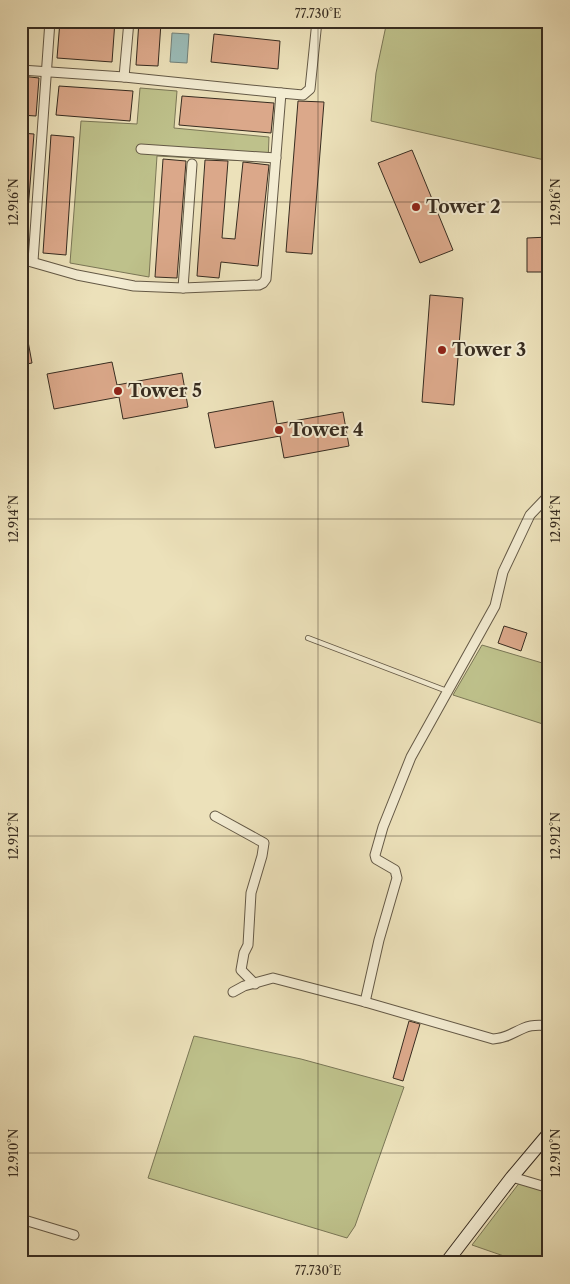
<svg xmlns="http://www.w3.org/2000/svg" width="570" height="1284" viewBox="0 0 570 1284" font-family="'Libre Caslon Text',serif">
	<rect width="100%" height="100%" fill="#ece1ba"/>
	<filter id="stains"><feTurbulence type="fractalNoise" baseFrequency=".004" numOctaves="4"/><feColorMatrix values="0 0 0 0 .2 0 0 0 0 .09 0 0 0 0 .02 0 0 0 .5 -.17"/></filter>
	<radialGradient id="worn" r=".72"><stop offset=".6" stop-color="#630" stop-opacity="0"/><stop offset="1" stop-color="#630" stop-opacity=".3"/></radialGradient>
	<g fill="#bec18b" stroke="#7a7656">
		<path d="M177,21H231L230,27Z"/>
		<path d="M387,21H549V161L371,121L376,73Z"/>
		<path d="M140,88L177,91L174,128L269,137L268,162L157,156L149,277L70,263L81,121L137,124Z"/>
		<path d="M482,645L549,665V726L453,695Z"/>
		<path d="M194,1036L301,1059L404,1087L355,1226L347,1238L148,1178Z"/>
		<path d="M520,1182L549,1191V1263H524L472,1245Z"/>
	</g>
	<path fill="#9bbcb8" stroke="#73827b" d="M172,33L189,34L187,63L170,62Z"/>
	<g fill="#dba88a" stroke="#372c20">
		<path d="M60,21H115L112,62L57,58Z"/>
		<path d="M139,21L161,23L158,66L136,65Z"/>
		<path d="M214,34L280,41L278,69L211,62Z"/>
		<path d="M21,76L39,78L36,116L21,115Z"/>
		<path d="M59,86L133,91L130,121L56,115Z"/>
		<path d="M182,96L274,103L271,133L179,125Z"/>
		<path d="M298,101L324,102L312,254L286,252Z"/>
		<path d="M21,133L34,134L27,223H21Z"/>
		<path d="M51,135L74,137L66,255L43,253Z"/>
		<path d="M412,150L453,250L420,263L378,163Z"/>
		<path d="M163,159L186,161L177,278L155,277Z"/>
		<path d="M205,160L228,161L222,238L235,239L243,162L269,165L258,266L221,262L219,278L197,276Z"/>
		<path d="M549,237V272H527V238Z"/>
		<path d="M430,295L463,298L454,405L422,402Z"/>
		<path d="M21,325H25L32,363L21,365Z"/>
		<path d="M112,362L117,385L182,373L188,407L123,419L119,397L54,409L47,374Z"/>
		<path d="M273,401L277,424L343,412L349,446L284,458L280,436L215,448L208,413Z"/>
		<path d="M504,626L527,633L521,651L498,643Z"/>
		<path d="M409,1021L420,1024L403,1081L393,1078Z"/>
	</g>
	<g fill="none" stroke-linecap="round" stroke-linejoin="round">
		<g stroke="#645946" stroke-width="6">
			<path id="lane" d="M308,638L447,691"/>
		</g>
		<g stroke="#645946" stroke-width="11">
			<g id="street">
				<path d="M21,70L124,77L281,93L303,95L310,89L317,21"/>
				<path d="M124,77L129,21"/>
				<path d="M141,149L276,158"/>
				<path d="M21,259L77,275L134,286L183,288L259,285L263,283L266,279L281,93"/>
				<path d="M33,261L50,21"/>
				<path d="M183,288L192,164"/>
				<path d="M215,816L264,843L262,856L251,893L248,945L244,953L241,970L255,984"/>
				<path d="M233,992L244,986L273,978L365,1002L493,1039C507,1038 512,1033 524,1028C531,1025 541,1025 549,1026"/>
				<path d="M365,1002L379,940L397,878L395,870L376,859L375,855L383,827L411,757L495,606L503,572L530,515L549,495"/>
				<path d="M512,1177L549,1188"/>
				<path d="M21,1219L74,1235"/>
			</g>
		</g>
		<g stroke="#372c20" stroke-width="14">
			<path id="secondary" d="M446,1263L512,1177L549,1133"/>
		</g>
		<use href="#lane" stroke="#f3ecd2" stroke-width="4.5"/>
		<use href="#street" stroke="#f3ecd2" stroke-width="9"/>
		<use href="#secondary" stroke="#f3ecd2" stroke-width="12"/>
	</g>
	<path fill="none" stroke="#372c20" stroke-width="1" stroke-opacity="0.45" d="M318,21V1263M21,202H549M21,519H549M21,836H549M21,1153H549"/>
	<g fill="#8f2418" stroke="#f3ecd2" stroke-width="2">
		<circle cx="416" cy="207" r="5"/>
		<circle cx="442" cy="350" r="5"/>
		<circle cx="118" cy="391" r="5"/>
		<circle cx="279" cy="430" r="5"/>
	</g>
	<g text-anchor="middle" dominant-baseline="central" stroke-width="4" stroke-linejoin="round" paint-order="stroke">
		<g font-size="18" font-weight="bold" fill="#372c20" stroke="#f3ecd2" text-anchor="start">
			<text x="426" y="207">Tower 2</text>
			<text x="452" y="350">Tower 3</text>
			<text x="128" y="391">Tower 5</text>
			<text x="289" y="430">Tower 4</text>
		</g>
	</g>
	<rect width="570" height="1284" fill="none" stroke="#ece1ba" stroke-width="55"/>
	<rect x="28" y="28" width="514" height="1228" fill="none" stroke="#372c20" stroke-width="2"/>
	<g font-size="12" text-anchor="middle" fill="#372c20">
		<text x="318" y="18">77.730°E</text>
		<text transform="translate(14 202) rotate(-90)" y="4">12.916°N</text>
		<text transform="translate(556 202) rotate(-90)" y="4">12.916°N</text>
		<text transform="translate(14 519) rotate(-90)" y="4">12.914°N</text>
		<text transform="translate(556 519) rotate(-90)" y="4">12.914°N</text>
		<text transform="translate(14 836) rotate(-90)" y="4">12.912°N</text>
		<text transform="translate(556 836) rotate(-90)" y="4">12.912°N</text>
		<text transform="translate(14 1153) rotate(-90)" y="4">12.910°N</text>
		<text transform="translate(556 1153) rotate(-90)" y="4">12.910°N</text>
		<text x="318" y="1275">77.730°E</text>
	</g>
	<rect width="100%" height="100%" filter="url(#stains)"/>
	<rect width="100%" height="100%" fill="url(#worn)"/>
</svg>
